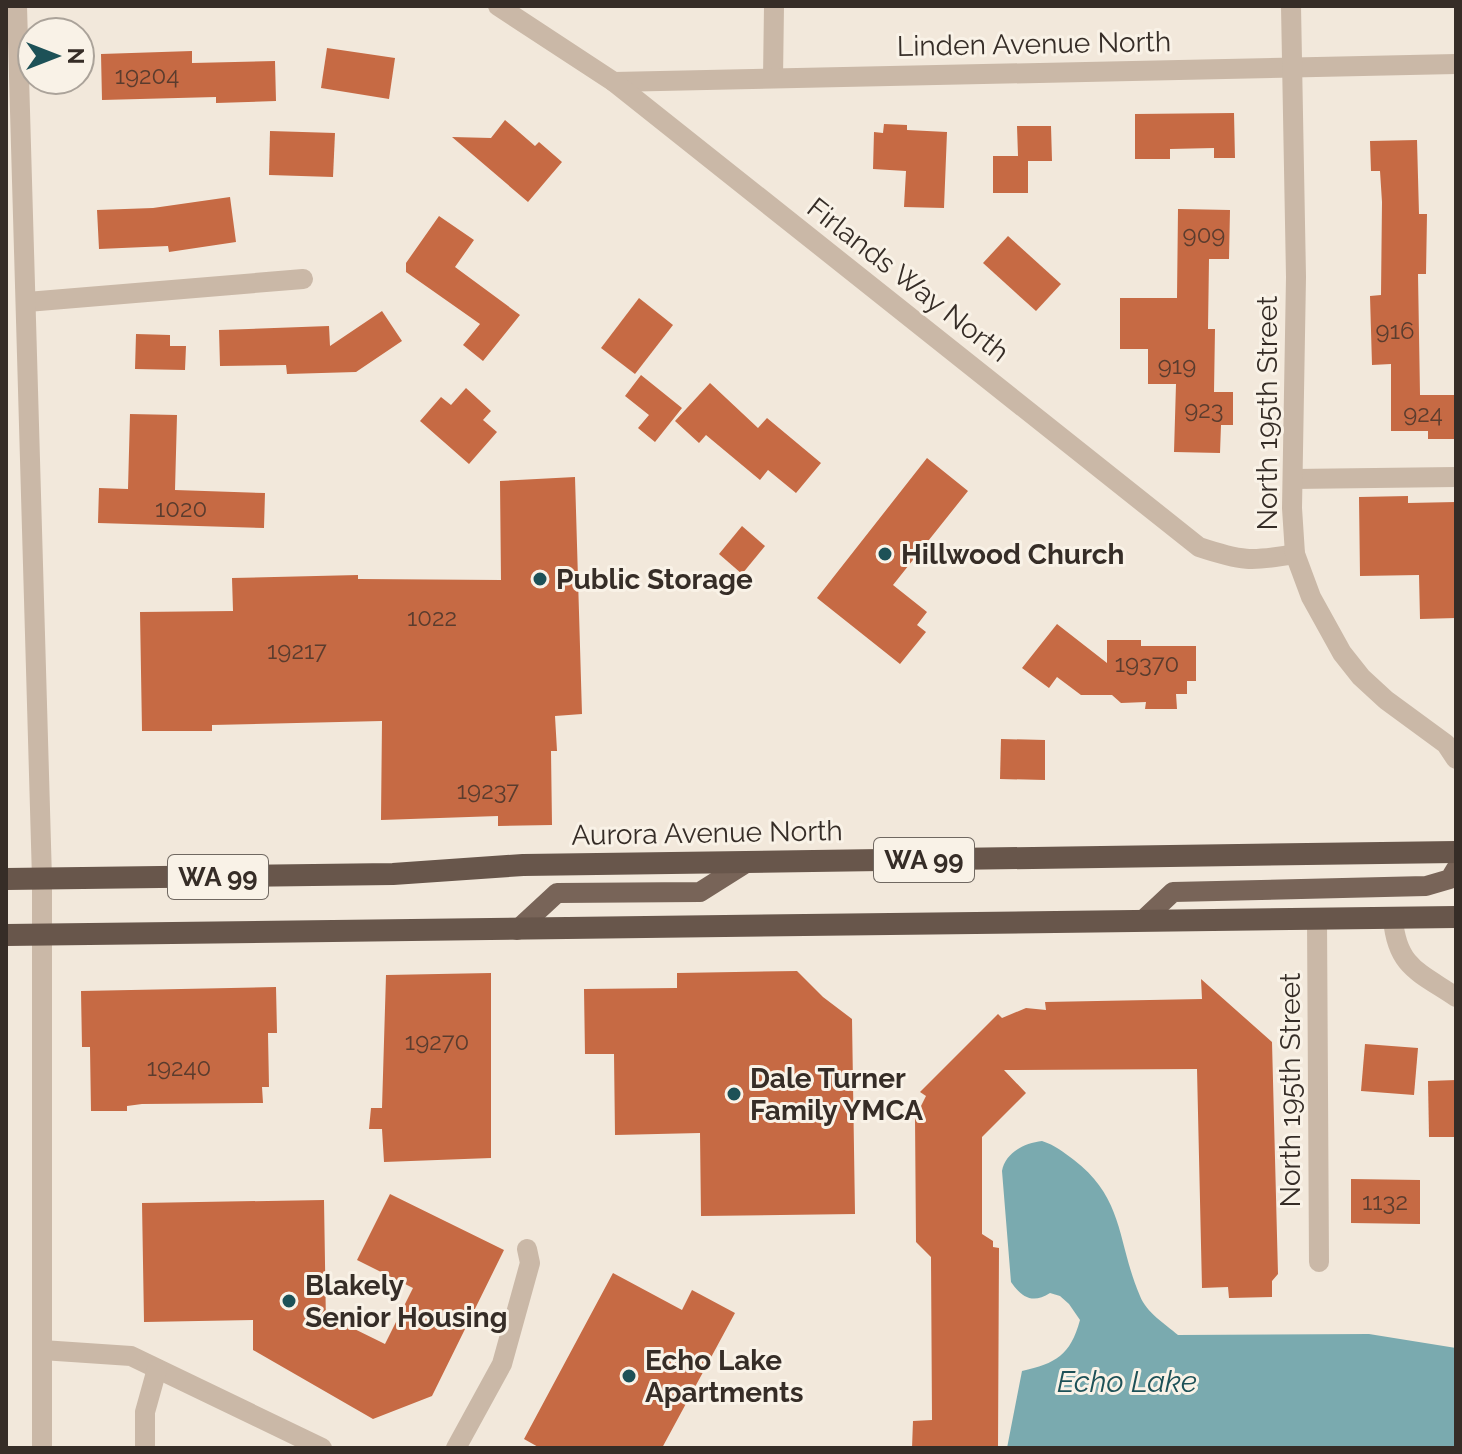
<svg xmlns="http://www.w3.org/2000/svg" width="1462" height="1454" viewBox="0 0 1462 1454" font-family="Raleway,sans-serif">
	<rect width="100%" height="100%" fill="#f2e8db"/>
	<path fill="#7aaaaf" d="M1042,1141C1055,1145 1063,1152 1074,1160C1125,1199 1117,1243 1140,1296C1146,1312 1165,1324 1178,1335L1369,1334L1456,1348V1448H1007L1022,1371C1056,1363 1070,1356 1080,1320L1069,1304L1060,1296L1050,1293C1033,1304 1022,1298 1011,1282L1002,1171C1005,1153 1024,1143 1042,1141Z"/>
	<g fill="#c66a44">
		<path d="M327,48L395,58L389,99L321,88Z"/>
		<path d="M192,51V63L275,61L276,101L216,103V97L102,100L101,54Z"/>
		<path d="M1234,113L1235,158H1214V148L1170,149V159H1135V114Z"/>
		<path d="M505,120L535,146L539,142L562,162L528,202L452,137L491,138Z"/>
		<path d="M884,124L907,125V130L947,132L944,208L904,207L906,171L873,169L874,132L883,133Z"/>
		<path d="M1017,126H1051L1052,161H1028V193H993V156H1018Z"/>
		<path d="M270,131L335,133L333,177L269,175Z"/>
		<path d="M1417,140L1419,214H1427L1426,274H1418L1420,395H1456V439H1428V431H1391V364L1372,365L1370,296L1381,295L1382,202L1380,171H1371L1370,141Z"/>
		<path d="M230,197L236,242L169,252L168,246L99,249L97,210L153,208Z"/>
		<path d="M1178,209L1230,210L1229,259H1209L1208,329H1215L1214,392H1233V425H1221L1220,453L1174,452L1176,384H1148V349H1120V298H1177Z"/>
		<path d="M439,216L474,240L455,267L520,315L483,361L463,345L480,324L406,272V263Z"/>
		<path d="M1008,236L1061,284L1036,311L983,263Z"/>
		<path d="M639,298L673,325L635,374L601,348Z"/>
		<path d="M382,311L402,341L356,372L287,374L286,365L220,366L219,330L329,326L330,346Z"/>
		<path d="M136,334L170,335V346H186L185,370L135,369Z"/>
		<path d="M641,375L682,408L655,442L638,428L649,415L625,396Z"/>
		<path d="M710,383L758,428L767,418L821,463L796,493L768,470L760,480L706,435L699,443L675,421Z"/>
		<path d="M466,388L491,411L483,420L497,432L469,464L420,421L441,397L451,405Z"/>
		<path d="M130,414L177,415L175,490L265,493L264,528L98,523L99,488L128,489Z"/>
		<path d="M927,458L968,491L893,585L927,612L917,625L926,632L900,664L817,598Z"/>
		<path d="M575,477L582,714L555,716L557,751H551L552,825L498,826V816L381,820L382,721L212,725V731H142L140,612L233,611L232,578L358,575V579L501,580L500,481Z"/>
		<path d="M1408,496V503L1456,502V618L1420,619L1419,575L1360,576L1359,497Z"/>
		<path d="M742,526L765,546L742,574L719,554Z"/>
		<path d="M1057,624L1107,663V640H1141V646H1196V681H1187V694H1176L1177,709H1145L1146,702L1121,703L1112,695H1081L1057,677L1049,688L1022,668Z"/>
		<path d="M1001,739L1045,740V780L1000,779Z"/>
		<path d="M797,971L823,997L852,1019L855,1214L701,1216L700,1133L615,1135L614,1054H585L584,989L677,988V973Z"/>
		<path d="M491,973V1158L384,1162L382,1129H369L371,1108H382L386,975Z"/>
		<path d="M1201,979L1272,1042L1278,1274L1272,1281V1297L1229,1298L1228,1287L1202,1288L1197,1069L1004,1070L1026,1093L982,1137V1234L993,1241V1247L999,1248L998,1448H912L913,1421L932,1420L931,1257L916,1242L915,1118L926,1096L920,1092L998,1014L1002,1018L1026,1008L1046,1010L1045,1002L1202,999Z"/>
		<path d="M276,987L277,1033H268L269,1087H262L263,1103L142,1104L127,1106V1111H91L90,1047H82L81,991Z"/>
		<path d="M1365,1044L1418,1048L1414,1095L1361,1091Z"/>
		<path d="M1456,1080V1137H1429L1428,1081Z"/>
		<path d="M1351,1179L1420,1180V1224L1351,1223Z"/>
		<path d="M390,1194L504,1250L432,1396L373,1419L253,1350V1320L144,1322L142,1203L324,1200L326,1325L330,1317L385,1344L413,1288L357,1260Z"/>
		<path d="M613,1273L682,1310L692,1290L735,1313L662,1448H540L524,1439Z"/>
	</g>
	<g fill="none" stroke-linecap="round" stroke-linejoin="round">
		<g stroke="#cab8a7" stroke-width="20">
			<path d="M773,78L774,6"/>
			<path d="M614,82L1456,64"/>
			<path d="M27,302L303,279"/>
			<path d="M1293,479L1456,477"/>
			<path d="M1317,919L1319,1262"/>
			<path d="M1393,919C1397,967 1419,972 1456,997"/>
			<path d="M42,1350L131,1356L322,1448"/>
			<path d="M145,1448V1412L157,1369"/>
			<path d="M456,1448L502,1364L530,1263L527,1249"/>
		</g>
		<g stroke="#cab8a7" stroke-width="20">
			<path d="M17,6L42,879V1448"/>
			<path d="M498,6L614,82L1199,547C1241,561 1251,562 1295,554"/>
			<path d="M1291,6L1296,277L1292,508L1295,554L1311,597L1342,653L1361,677L1386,700L1446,744L1456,759"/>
		</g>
		<g stroke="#786458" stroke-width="20">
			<path d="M1142,921L1173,892L1426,886L1450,879L1456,869"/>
			<path d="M517,930L557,893L700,892L746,863"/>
		</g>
		<g stroke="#68564b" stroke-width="22">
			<path d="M6,879L393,874L523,865L1456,852"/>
			<path d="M6,935L1456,917"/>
		</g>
	</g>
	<g fill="#1d5157" stroke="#f9f2e7" stroke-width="3">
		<circle cx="885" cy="554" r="8"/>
		<circle cx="540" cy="579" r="8"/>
		<circle cx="734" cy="1094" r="8"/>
		<circle cx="289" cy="1301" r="8"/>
		<circle cx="629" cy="1376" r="8"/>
	</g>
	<g text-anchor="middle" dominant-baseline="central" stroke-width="6" stroke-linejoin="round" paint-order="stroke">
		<g font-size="24" fill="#5a3c2e">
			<text x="147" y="75">19204</text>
			<text x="1204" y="234">909</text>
			<text x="1395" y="330">916</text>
			<text x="1177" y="365">919</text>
			<text x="1204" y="409">923</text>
			<text x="1423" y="413">924</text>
			<text x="181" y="508">1020</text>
			<text x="432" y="617">1022</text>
			<text x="297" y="650">19217</text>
			<text x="1147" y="663">19370</text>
			<text x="488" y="790">19237</text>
			<text x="437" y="1041">19270</text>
			<text x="179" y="1067">19240</text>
			<text x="1385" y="1201">1132</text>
		</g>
		<g fill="#f9f2e7" stroke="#706861" stroke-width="2">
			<rect x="874" y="838" width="100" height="44" rx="6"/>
			<rect x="168" y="855" width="100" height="44" rx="6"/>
		</g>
		<g font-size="26" font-weight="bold" fill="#362d27">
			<text x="924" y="860">WA 99</text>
			<text x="218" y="877">WA 99</text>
		</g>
		<g font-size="28" fill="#362d27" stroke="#f9f2e7">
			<text transform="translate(1034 44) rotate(-1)">Linden Avenue North</text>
			<text transform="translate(908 280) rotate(38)">Firlands Way North</text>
			<text transform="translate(1267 413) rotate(-90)">North 195th Street</text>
			<text transform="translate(707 833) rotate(-1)">Aurora Avenue North</text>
			<text transform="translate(1290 1090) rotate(-90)">North 195th Street</text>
		</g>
		<g font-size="28" font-weight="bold" fill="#362d27" stroke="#f9f2e7" text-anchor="start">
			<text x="901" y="554">Hillwood Church</text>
			<text x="556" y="579">Public Storage</text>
			<text x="750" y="1078">Dale Turner<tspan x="750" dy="32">Family YMCA</tspan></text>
			<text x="305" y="1285">Blakely<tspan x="305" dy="32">Senior Housing</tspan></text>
			<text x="645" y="1360">Echo Lake<tspan x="645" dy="32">Apartments</tspan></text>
		</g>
		<g font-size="30" font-style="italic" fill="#1d5157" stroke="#f9f2e7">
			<text x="1127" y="1381">Echo Lake</text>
		</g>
	</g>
	<rect width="1462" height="1454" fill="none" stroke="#362d27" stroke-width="16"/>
	<g transform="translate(56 56) rotate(90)"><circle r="38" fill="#f9f2e7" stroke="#aba39a" stroke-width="2"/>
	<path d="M0-6L14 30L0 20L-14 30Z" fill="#1d5157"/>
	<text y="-12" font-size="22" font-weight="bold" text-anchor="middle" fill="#362d27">N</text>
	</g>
</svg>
